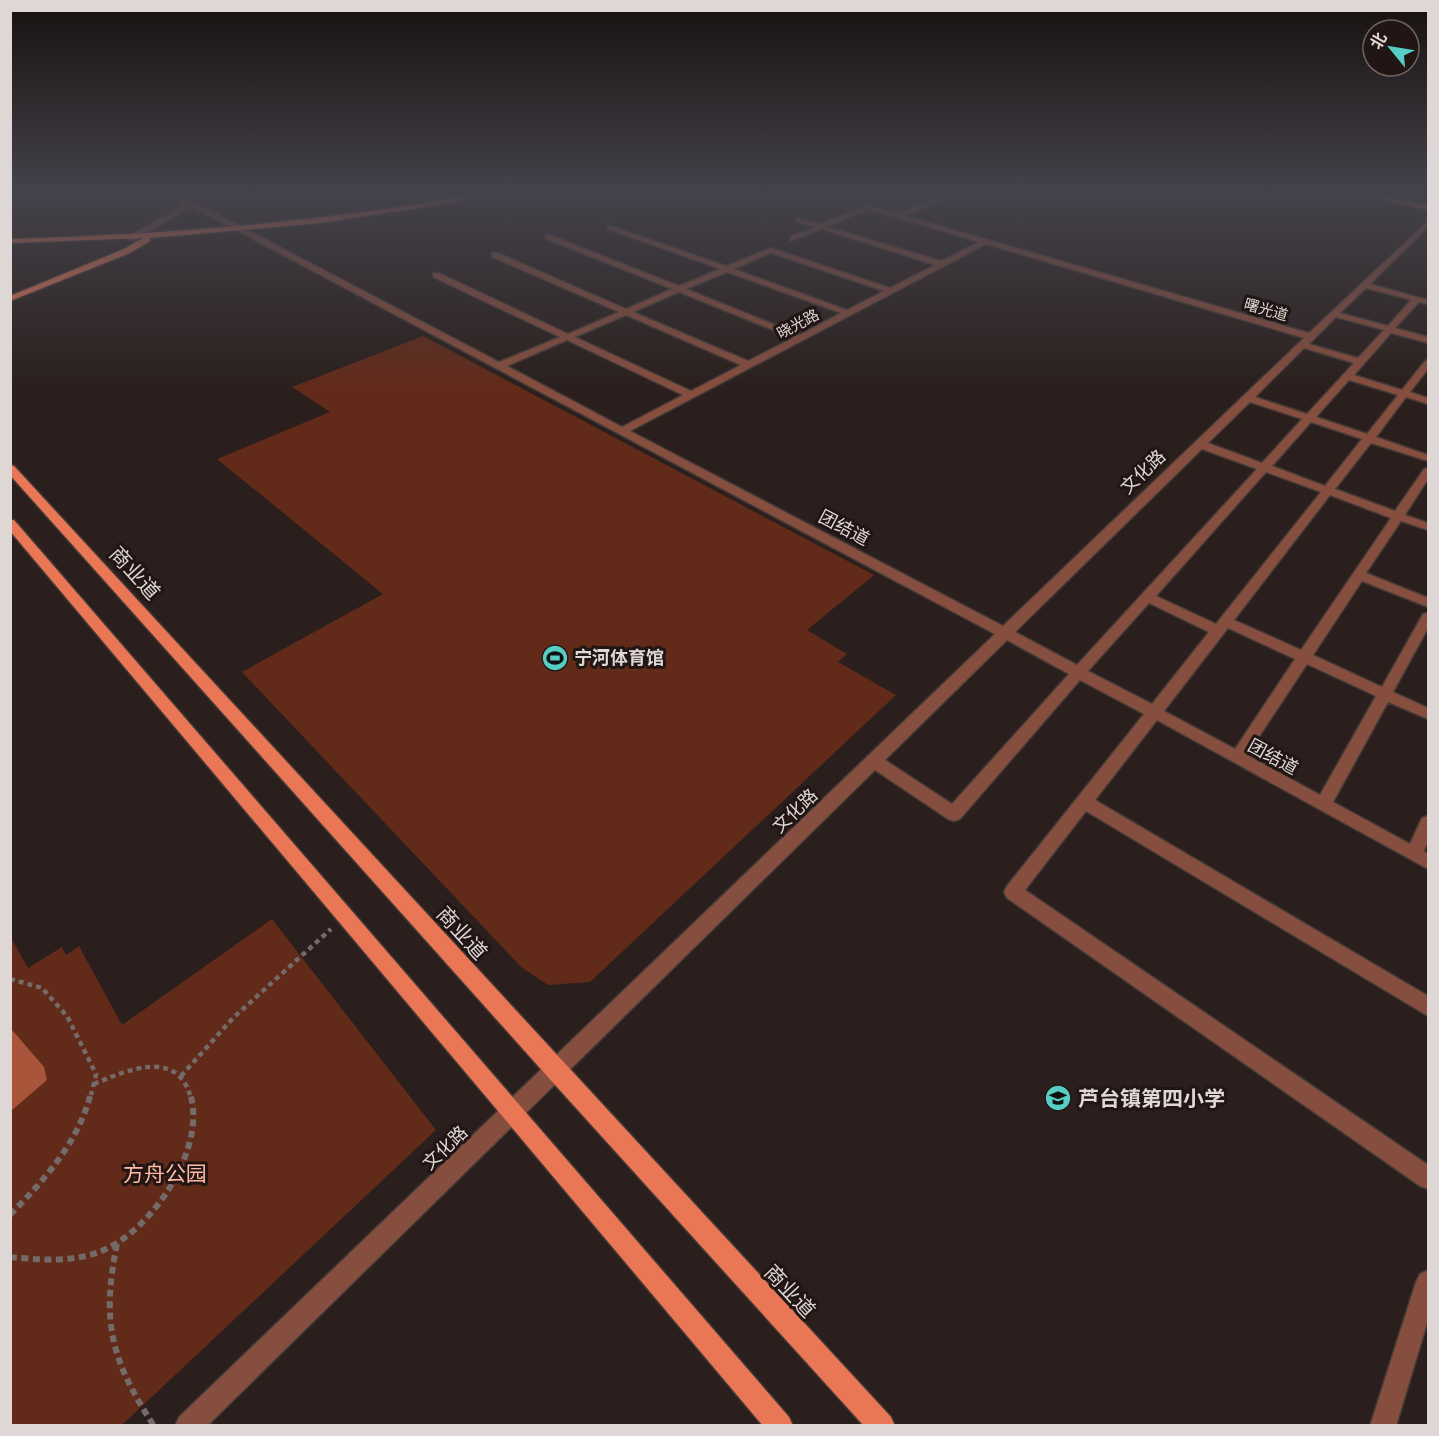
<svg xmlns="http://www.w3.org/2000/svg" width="1439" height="1436" viewBox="0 0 1439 1436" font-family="Cabin,'Noto Sans SC',sans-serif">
	<rect width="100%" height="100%" fill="#2a1f1c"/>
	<g fill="#622a19">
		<path d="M423,336L874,575L807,630L847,654L838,662L896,695L590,982L548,985L521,967L242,672L383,594L217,459L330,412L292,387Z"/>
		<path d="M272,919L436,1130L122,1425H11L10,936L28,968L62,947L66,955L79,946L122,1025Z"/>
	</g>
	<path fill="#a9553c" d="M13,1031L44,1067L47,1080L11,1111L10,1033Z"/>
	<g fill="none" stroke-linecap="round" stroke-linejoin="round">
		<g stroke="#433936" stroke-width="3">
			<g id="minor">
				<path d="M162,190H169L194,202L499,362L560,337L433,277V273H439L568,334L619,312L492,257V253H498L626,309L672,289L544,238L547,234L679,286L720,269L608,229V225L726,266L771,248L890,288L935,265L822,229L790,241V237L815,227L796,222V218L821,224L868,205L898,214L955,190H963L906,216L1309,333L1428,221V227L1370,284L1428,300V304L1419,302L1395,328L1428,337V343L1391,333L1354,375L1402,390L1425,361L1428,360V369L1410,392L1428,398V404L1406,397L1376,437L1428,455V461L1371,443L1335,489L1395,511L1424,469L1428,468V479L1405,515L1428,523V530L1401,521L1366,573L1428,598V607L1362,581L1313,655L1382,687L1423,614L1428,613V628L1393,692L1428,708V719L1388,702L1333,802L1410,844L1422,818L1428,816V841L1424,851L1428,854V869L1157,720L1095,800L1428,996V1016L1086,811L1025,890L1428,1165V1189L1420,1186L1007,898L1004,892L1007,886L1144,714L1080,680L960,819L954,821L948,819L875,770L207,1426H175L179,1417L995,634L191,206L135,240H129V236L186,204ZM868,209L979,242L941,261L828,227ZM986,244L1304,338L1003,626L630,431ZM771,253L884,291L847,310L734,269ZM727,272L841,313L800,335L686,289ZM1366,288L1411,300L1388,326L1340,313ZM679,292L793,338L748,361L633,312ZM626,315L741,365L691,391L575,337ZM1336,317L1384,330L1358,358L1309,344ZM567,340L683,395L622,427L507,366ZM1304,348L1354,363L1307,414L1255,397ZM1349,380L1398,395L1367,434L1316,417ZM1250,402L1302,419L1262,463L1208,443ZM1311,422L1362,439L1325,486L1272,466ZM1202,449L1257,469L1077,665L1015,632ZM1266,472L1321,492L1216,624L1156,596ZM1330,495L1391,518L1301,650L1234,620ZM1149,603L1209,632L1152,704L1088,671ZM1228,628L1295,659L1235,749L1164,711ZM1007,640L1069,674L952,804L885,760ZM1307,664L1376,696L1320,795L1247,755Z"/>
				<path d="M1428,1270V1320L1396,1426H1370L1416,1282L1420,1274Z"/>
			</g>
		</g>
		<g stroke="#433936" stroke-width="3">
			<g id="major">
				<path d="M498,190H509L444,204L321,223L150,238V241L130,253L10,301V296L124,249L143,238L10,243V239C175,234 337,221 498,190Z"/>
				<path d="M1344,190H1354L1428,206V210Z"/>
				<path d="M10,465L14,466L891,1417L895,1426H864L547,1076L10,475Z"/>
				<path d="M10,520H14L789,1417L793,1426H763L10,531Z"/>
			</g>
		</g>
		<g stroke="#746a67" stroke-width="4.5" stroke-dasharray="5 4" stroke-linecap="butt">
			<path d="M10,979L42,988L67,1016L96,1074L91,1095"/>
			<path d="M181,1076L233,1018L331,929"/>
			<path d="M94,1084C125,1071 176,1048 190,1095"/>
		</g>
		<g stroke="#746a67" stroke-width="6" stroke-dasharray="7 4.5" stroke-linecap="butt">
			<path d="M10,1215C45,1179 78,1143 91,1093"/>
			<path d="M117,1244C101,1322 111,1360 154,1426"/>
			<path d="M10,1257C41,1260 77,1263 106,1249C155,1226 207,1147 190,1093"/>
		</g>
		<use href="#minor" fill="#864e3e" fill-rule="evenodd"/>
		<use href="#major" fill="#e97655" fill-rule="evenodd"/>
	</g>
	<linearGradient id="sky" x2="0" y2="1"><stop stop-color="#17110f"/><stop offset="0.49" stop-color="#44424b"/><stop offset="1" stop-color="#44424b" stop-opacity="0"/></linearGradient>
	<rect width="1439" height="391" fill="url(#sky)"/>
	<defs>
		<g id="stadium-disc" transform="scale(1.35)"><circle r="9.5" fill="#56cec3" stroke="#211613"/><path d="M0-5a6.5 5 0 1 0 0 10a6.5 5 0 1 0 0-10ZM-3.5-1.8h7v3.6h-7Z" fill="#111"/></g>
		<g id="school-disc" transform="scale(1.35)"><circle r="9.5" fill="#56cec3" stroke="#211613"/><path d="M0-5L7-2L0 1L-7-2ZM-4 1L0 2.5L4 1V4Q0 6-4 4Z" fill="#111"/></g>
	</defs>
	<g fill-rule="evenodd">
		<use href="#stadium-disc" x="555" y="658"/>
		<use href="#school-disc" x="1058" y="1098"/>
	</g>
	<g text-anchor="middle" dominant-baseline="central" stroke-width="6" stroke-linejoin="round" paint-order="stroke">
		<g font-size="15" fill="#dfd7d5" stroke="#211613">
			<text transform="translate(1266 310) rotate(16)">曙光道</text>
			<text transform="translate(798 324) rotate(-28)">晓光路</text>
		</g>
		<g font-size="18" fill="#dfd7d5" stroke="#211613">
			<text transform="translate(1143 472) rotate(-44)">文化路</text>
			<text transform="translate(844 528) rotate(28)">团结道</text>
			<text transform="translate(1273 757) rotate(29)">团结道</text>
			<text transform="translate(795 811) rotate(-44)">文化路</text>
			<text transform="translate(445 1148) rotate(-44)">文化路</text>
		</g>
		<g font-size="18" font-weight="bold" fill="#dfd7d5" stroke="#211613" text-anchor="start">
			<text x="574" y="658">宁河体育馆</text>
		</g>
		<g font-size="21" fill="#dfd7d5" stroke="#211613">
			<text transform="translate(135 573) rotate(48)">商业道</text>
			<text transform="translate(462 933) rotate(48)">商业道</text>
			<text transform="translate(790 1291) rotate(47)">商业道</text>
		</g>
		<g font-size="21" font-weight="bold" fill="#dfd7d5" stroke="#211613" text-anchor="start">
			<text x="1078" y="1098">芦台镇第四小学</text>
		</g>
		<g font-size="21" fill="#ffb8a3" stroke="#211613">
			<text x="165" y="1173">方舟公园</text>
		</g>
	</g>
	<rect width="1439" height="1436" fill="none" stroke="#dfd7d5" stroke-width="24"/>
	<g transform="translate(1391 48) rotate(300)"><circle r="28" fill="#211613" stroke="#6d6361" stroke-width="1.5"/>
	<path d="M0-4.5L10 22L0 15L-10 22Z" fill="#56cec3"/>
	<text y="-9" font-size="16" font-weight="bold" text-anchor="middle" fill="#dfd7d5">北</text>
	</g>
</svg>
